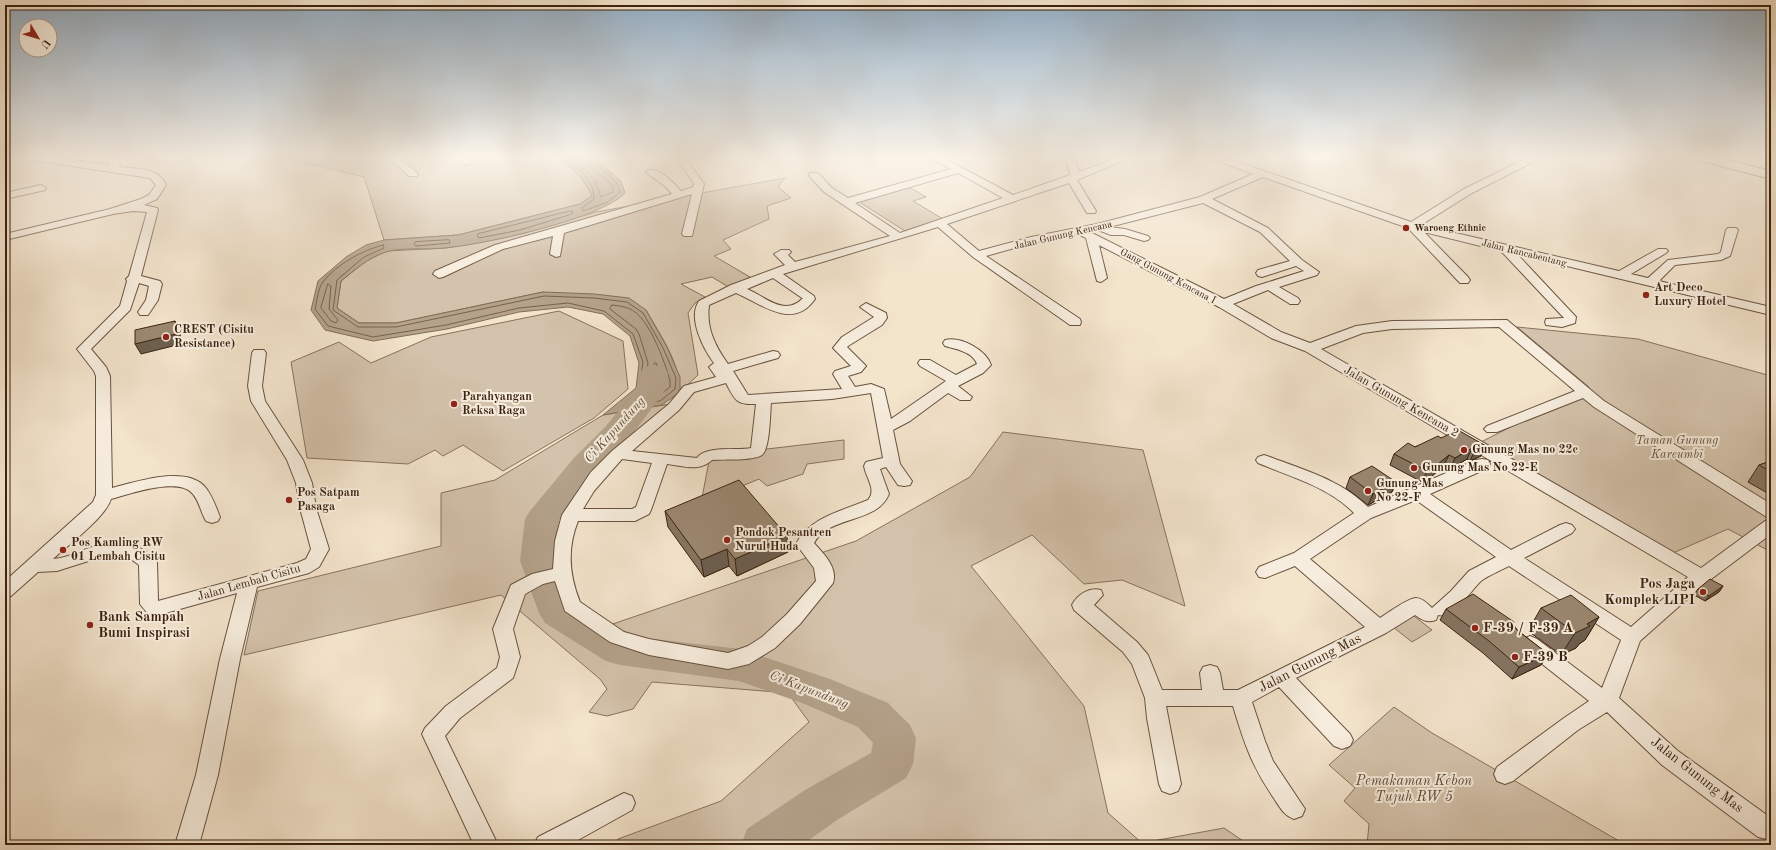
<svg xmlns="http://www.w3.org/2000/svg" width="1776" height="850" viewBox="0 0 1776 850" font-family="'Old Standard TT',serif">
	<rect width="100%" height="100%" fill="#f3e4cc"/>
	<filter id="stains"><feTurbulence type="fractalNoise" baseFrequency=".005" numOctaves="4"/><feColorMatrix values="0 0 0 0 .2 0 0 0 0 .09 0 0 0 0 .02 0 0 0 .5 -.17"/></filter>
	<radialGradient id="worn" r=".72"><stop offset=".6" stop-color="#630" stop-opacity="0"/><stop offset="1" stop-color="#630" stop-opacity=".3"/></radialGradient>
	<g fill="#d4c3ac" stroke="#88725d">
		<path d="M274,156H554C571,164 584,179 592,196L580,204L458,235L384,240L364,177Z"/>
		<path d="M785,178L778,187L791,198L767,206L769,219L723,240L731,249L714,256L750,277L730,288L712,277L681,284L705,297L695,303L688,313L698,375L680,392C680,362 660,335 646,310L543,292L396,323H359L337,308L341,281L366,261L387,251L446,248L521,234L596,212Z"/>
		<path d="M907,186L926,197L913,201L943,219L905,231L856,200Z"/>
		<path d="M559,311L623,341L628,389L594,418L503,471L463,445L443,456L435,450L408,464L307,458L291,362L339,342L371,363L431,337Z"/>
		<path d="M1517,327L1638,339L1771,376V552L1728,529L1673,553L1481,442L1589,387Z"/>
		<path d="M676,403L620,445L563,499L543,547L556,592L601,628L856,541L970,477L1003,432L1143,450L1185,606L1122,580L1084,584L1032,535L971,566L1084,706L1108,813L1142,843L1224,828L1249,845H612L618,839L721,801L809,722L788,693L652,682L633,709L607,716L589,712L607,689L600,679L501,595L244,655L258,591L441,546V493L495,480L603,415Z"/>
		<path d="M844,440V459L807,464L803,474L767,486L759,479L701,503L710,456H735L767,449Z"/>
		<path d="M1414,616L1432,630L1412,642L1393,627Z"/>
		<path d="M1394,707L1432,733L1626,845H1367L1369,824L1344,801L1355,788L1329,765Z"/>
	</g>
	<path fill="#b4a28b" stroke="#846f59" d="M554,156H592L621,181L625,193C601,219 482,245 444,248C428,250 401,247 386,252C369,257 355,270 341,281L337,308L359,323H396L543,292L594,294L629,298L646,310L667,347L680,377V392L662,405L603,415L636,388L639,363L630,336L603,314L568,307L519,312L447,329L373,341L325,330L311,310L318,281L346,257L366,245L384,240L458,235L580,204L592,196C584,179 571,164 554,156Z"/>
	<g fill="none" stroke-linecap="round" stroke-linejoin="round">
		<g stroke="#78624c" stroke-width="1">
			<path d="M563,156C576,164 595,182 594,199L582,208L583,211L608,202L620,192L617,183L592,160L590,156"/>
			<path d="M573,156L595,181L601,197L613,192V186L587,163L585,156"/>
			<path d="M571,211L573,212L572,214L520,230L479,238L477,236L478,234Z"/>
			<path d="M449,240L450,243L416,246L414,244L415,242Z"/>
			<path d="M383,245L384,248L364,257L337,280L333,310L358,327H396L544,296L594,298L627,302L643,313L663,348L676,378L675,389L660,401L623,406L639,389L643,362L633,334L604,311L568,303L519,308L446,325L373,337L328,326L315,309C317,301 318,288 323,282C337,264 361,251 383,245Z"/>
			<path d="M328,284L331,286L329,309L338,320L336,323L331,321L321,308Z"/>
			<path d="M612,305C620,306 629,307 635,312C651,324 665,362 670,381V387L658,396L640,398L644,389L648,363L639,334L636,329L610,309Z"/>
			<path d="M656,363L665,383L652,391L654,364Z"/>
		</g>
		<path fill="#b4a28b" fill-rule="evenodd" d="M654,365L664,367L668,373L665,390L661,396L628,440L595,473L559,521L556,561L573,604L628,636L740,649L830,679L888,703L910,725L916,738L913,764L906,778L837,820L802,845H741L747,829L805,790L871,753L873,743L858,727L802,703L739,681L620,665L606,661L545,623L539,613L520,561L525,519L530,511L573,459L606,426L637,389L640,373L644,367Z"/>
		<g stroke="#69523e" stroke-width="2">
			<g id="street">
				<path d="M22,156H42L108,165L110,164L109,156H117L120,165L119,167C135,169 159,167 166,185L157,199L144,205L157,208L158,210L141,276L160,281L162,284L158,300L148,315H140L138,312L146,300L149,286L139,283L130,310L91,349L106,367L110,376L112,488C136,482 186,465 205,487C212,495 216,507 220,517L218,521L212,523L206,521C201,513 199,500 192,493C177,477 130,494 111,499C105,518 68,545 53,559C84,557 109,527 143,550C148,554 154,556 157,562L158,601L297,563L306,559L311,549L300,508L296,483L287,460L251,401L248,386L252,353L254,350H264L266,353L262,386L265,401L303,460L312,483L316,508L329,549L319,567L309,573L257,587L240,659L218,775L199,845H175L196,775L220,659L237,593L155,616L148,614L140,604L139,565L124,554L117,553L101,557L57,571L38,572L11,596L5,598V581L93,502L96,495V376L94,371L77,349L120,306L127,281L126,279L129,276L147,212L133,211L113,214L5,240V234L110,209L141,199L149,195L156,185L150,178L26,159Z"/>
				<path d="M329,156H366C358,163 336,164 329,156Z"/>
				<path d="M387,156H397L418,174L417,176H409Z"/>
				<path d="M453,156H464L472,162L467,165Z"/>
				<path d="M676,156H684L704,184L692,236H684L682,234L692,194L564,233L560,256L556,257L550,254L553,236L503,249L443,277L439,278L433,274L435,271L495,245L672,194L666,187L648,174L646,172L648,170C659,167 674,183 681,191L693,187L694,184Z"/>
				<path d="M930,156H940L1013,195L1070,175L1066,156H1074L1079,172L1122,156H1134L1077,180L1096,211L1095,213H1087L1069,183L947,224L979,251L1031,237L1097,224L1200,197L1253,174L1210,158L1209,156H1221L1411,222L1464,189L1531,156H1542L1541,158L1472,193L1421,225L1619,271L1658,249H1666L1668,251L1666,253L1631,274L1648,278L1668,260L1718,254L1721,252L1726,230L1728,228H1736L1738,230L1730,256L1721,260L1675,265L1659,281L1771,307V315L1517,254L1576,317L1575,323L1562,327L1546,325L1545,322L1546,319L1564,318L1501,251L1424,232L1468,277L1470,280L1468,283H1460L1408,228L1263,177L1212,199L1268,228L1302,260L1319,272L1317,275L1279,287L1298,298L1300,301L1298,304H1290L1268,290L1233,304L1281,332L1310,343L1356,326L1392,321L1507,320L1604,401L1771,504V518L1765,516L1594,407L1583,398L1497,432H1487L1484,429L1487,426L1575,391L1499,327L1392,329L1363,333L1321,349L1701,568L1765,521L1771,519V534L1702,586L1640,641L1619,698L1678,751L1771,818V840L1758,837L1662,765L1607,712L1578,730L1513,781L1505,784L1497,781L1494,774L1497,767L1564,718L1589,701L1523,649L1520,644L1523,639L1530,636L1537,639L1602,688L1621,640L1509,566C1500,571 1489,575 1481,581C1471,590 1454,619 1438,615L1436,620C1427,623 1422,620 1415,615L1386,633L1296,678L1350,734L1353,740L1350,746L1342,749L1334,746L1279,687L1252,702L1265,741L1273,761L1305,809L1302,816L1294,819C1283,815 1280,807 1273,797C1252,766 1244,743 1233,706H1166L1181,784L1178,791L1170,794L1162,791L1159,784L1147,718L1145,698L1132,664L1123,652L1074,610L1072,605C1077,595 1089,587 1101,590L1103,595L1094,605L1137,642L1148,655L1162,690H1202L1200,673L1203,667L1210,665L1217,667L1220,673L1223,690H1238L1365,627L1295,566L1265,578L1259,577L1256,572L1259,567L1294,553L1354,513C1329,487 1291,477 1258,463L1256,460L1258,457L1264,455L1270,457C1304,470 1341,480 1368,507L1476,460L1482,459L1488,460L1490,464L1488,468L1430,494L1511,550L1560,525L1566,523L1572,525L1575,529L1572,533L1524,558L1631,627L1688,577L1305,351L1271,338L1219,307L1099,245L1107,278L1101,282L1097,281L1086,238L1078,234L1032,243L986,256L1080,319L1081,322L1080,325H1070L973,257L938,227L783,274L814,296L815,299C793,331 762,304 736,293L709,305C706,328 715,346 728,364L773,351L778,352L780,355L778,358L733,371L748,395L842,389L833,374L835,371L851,366L833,348L842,337L874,317L860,307L866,303L886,313L887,318L882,325L848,346L847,347L866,366L861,372L848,376L855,387L871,384L884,389L891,419L946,381L920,366L918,363L920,360H930L956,375L977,364C973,352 956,349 945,346L943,343L945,340C961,336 986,350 991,365L983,373L958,386L972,397L970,400H960L948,393L910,421L893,430L900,464L912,481L910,485L904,486L898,485L886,467L880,469L889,494C877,524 829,515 814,543C824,554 838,568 833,583L800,624L775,648L749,664L728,669L649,655L610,642L565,611L555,581L543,584L525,594L513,629L520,657L513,678L460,718L445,736L498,845H474L422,734L425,728L446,706L497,668L500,657L493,629L511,585L532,574L553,569L555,541L562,515L591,472L612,451L669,404L684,386L716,377L709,367L714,363C704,350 687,318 699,301L731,285L785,265L774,254L781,250H789L791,252L788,255L795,262L890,236L824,192L810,177L809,175L810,173H818L832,188L848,198L951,169L931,158ZM958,173L1003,198L900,233L855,203ZM1203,203L1260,232L1290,261L1258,270L1256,273L1258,276L1262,277L1296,266L1304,271L1256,286L1224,299L1090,232L1098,230L1111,235H1124L1144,241L1148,240L1150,238L1148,236L1125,229L1109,227ZM773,278L802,298H803C785,317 766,297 747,289ZM726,383C735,400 736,405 756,404L751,448C737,451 706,445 697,458L632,451L679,410L694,392ZM871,393L883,458L866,462L864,466C866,478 877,490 868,500C842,511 810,517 796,544L814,568L816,581L787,614L762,637L748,646L728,653L649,639L624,632L580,602C569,575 567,548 578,521H635L649,514L651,510L667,464C684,466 699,472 712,460C724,459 753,461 762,455C770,449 770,413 771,403L832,399ZM622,459L652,463L636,507L632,509H583L594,491ZM1416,500L1496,557L1469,571L1451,591L1432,608C1428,604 1422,598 1416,598C1408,598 1388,613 1380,618L1310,559L1371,518Z"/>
				<path d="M41,185L46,188L45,190L5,199V193Z"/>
				<path d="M624,793L632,796L635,803L632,810L569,845H534L538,837Z"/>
			</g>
		</g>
		<g stroke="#3b220e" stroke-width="2">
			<path id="secondary" d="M1691,156H1712L1771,171V179L1693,159Z"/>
		</g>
		<use href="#street" fill="#f7edde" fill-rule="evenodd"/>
		<use href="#secondary" fill="#f7edde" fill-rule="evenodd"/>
	</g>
	<g fill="#857461" stroke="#3b220e">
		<path d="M1441,438L1486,446L1481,456L1470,461L1467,459L1450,469L1444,465L1429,479L1422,482L1390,465L1394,454Z"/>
		<path d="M1771,461V495L1748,482L1759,465Z"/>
		<path d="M1350,477L1396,482L1392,492L1368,505L1346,488Z"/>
		<path d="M665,511L787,536L788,552L737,576L729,566L704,577L668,527Z"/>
		<path d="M1723,586L1719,592L1705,601L1694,595L1698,589Z"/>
		<path d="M1541,608L1599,617L1585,640L1579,644L1576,648L1561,655L1528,631Z"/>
		<path d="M1446,609L1513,624L1517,630L1548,654L1541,665L1512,679L1483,653L1440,620Z"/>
	</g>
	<g fill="#6c5e4f" stroke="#3b220e">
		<path d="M175,321L180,331L181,344L141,354L135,344Z"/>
		<path d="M1486,446L1481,456L1470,461L1475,450Z"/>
		<path d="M1472,448L1467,459L1450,469L1455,458Z"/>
		<path d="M1449,455L1444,465L1429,479L1422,482L1427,471Z"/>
		<path d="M1396,482L1392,492L1368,505L1373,494Z"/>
		<path d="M787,536L788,552L737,576L735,559Z"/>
		<path d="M727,549L729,566L704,577L701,560Z"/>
		<path d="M1723,586L1719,592L1705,601L1709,596Z"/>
		<path d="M1599,617L1585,640L1579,644L1576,648L1561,655L1575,633L1587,624Z"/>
		<path d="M1548,654L1541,665L1512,679L1519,667Z"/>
	</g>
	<g fill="#9b8771" stroke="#3b220e">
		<path d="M175,321L176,334L135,344V330Z"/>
		<path d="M1458,430L1486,446L1475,450L1472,448L1455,458L1449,455L1433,468L1427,471L1394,454L1408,443L1415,447L1438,436L1441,438Z"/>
		<path d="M1771,461V472L1759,465Z"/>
		<path d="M1372,466L1396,482L1373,494L1350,477Z"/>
		<path d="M739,480L787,536L735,559L727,549L701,560L665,511Z"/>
		<path d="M1710,579L1723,586L1709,596L1698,589Z"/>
		<path d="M1473,594L1514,622L1513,624L1517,630L1548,654L1519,667L1489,641L1446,609Z"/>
		<path d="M1571,595L1599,617L1587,624L1590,626L1575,633L1541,608Z"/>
	</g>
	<linearGradient id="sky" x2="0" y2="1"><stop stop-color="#93adc3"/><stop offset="0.57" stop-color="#faf3e8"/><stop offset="1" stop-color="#faf3e8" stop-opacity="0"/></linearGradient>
	<rect width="1776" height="275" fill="url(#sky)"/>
	<g fill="#8f2418" stroke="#f7edde" stroke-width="1.5">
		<circle cx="1406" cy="228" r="4"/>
		<circle cx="1646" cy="295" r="4"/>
		<circle cx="166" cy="337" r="4"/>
		<circle cx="454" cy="404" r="4"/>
		<circle cx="1464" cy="450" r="4"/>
		<circle cx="1414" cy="468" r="4"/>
		<circle cx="1368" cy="491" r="4"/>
		<circle cx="289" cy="500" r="4"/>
		<circle cx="727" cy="540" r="4"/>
		<circle cx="63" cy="550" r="4"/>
		<circle cx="1703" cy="592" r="4"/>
		<circle cx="90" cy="625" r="4"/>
		<circle cx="1475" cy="628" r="4"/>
		<circle cx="1515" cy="657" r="4"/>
	</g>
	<g text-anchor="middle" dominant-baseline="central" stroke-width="4" stroke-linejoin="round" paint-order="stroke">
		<g font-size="10" font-weight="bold" fill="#3b220e" stroke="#f7edde" text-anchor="start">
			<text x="1414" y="228">Waroeng Ethnic</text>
		</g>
		<g font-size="10" fill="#3b220e" stroke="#f7edde">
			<text transform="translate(1063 235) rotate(-13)">Jalan Gunung Kencana</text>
			<text transform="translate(1524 253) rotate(14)">Jalan Rancabentang</text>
			<text transform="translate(1168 276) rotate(28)">Gang Gunung Kencana I</text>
		</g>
		<g font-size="12" font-weight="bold" fill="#3b220e" stroke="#f7edde" text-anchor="start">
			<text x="1654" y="288">Art Deco<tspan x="1654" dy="14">Luxury Hotel</tspan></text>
			<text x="174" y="330">CREST (Cisitu<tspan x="174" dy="14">Resistance)</tspan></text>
			<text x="462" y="397">Parahyangan<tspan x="462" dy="14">Reksa Raga</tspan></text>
			<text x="1472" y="450">Gunung Mas no 22c</text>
			<text x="1422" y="468">Gunung Mas No 22-E</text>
			<text x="1376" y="484">Gunung Mas<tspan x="1376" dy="14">No 22-F</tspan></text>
			<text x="297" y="493">Pos Satpam<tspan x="297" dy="14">Pasaga</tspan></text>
			<text x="735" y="533">Pondok Pesantren<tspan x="735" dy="14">Nurul Huda</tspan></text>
			<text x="71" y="543">Pos Kamling RW<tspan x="71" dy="14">01 Lembah Cisitu</tspan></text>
		</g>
		<g font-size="12" fill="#3b220e" stroke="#f7edde">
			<text transform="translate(1401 402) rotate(30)">Jalan Gunung Kencana 2</text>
			<text transform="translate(249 583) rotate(-16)">Jalan Lembah Cisitu</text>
		</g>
		<g font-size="12" font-style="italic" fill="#614a36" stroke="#f7edde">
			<text x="1677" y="441">Taman Gunung<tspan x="1677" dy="14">Kareumbi</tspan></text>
		</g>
		<g font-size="13" font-style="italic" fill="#654f3a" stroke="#f7edde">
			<text transform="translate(615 430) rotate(-48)">Ci Kapundung</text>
			<text transform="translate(809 690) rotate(21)">Ci Kapundung</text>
		</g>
		<g font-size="14" font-weight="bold" fill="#3b220e" stroke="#f7edde" text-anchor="start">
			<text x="1695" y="584" text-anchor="end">Pos Jaga<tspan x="1695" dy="16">Komplek LIPI</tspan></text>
			<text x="98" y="617">Bank Sampah<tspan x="98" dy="16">Bumi Inspirasi</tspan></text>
			<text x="1483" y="628">F-39 / F-39 A</text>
			<text x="1523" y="657">F-39 B</text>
		</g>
		<g font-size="14" fill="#3b220e" stroke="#f7edde">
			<text transform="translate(1310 663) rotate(-27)">Jalan Gunung Mas</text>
			<text transform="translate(1697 775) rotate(38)">Jalan Gunung Mas</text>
		</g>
		<g font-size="14" font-style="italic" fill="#614a36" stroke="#f7edde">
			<text x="1414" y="781">Pemakaman Kebon<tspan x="1414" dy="16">Tujuh RW 5</tspan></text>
		</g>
	</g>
	<rect width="1776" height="850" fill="none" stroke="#f3e4cc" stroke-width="20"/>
	<rect x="6" y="6" width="1764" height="838" fill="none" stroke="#3b220e" stroke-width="2"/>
	<rect x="10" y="10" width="1756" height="830" fill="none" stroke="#3b220e"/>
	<g transform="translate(38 38) rotate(128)"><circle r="19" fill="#f7edde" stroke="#ac9c8b"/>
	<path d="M0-3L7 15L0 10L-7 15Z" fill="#8f2418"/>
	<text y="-6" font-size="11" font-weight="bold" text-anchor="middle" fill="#3b220e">U</text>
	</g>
	<rect width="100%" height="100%" filter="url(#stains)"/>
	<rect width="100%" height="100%" fill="url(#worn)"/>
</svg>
